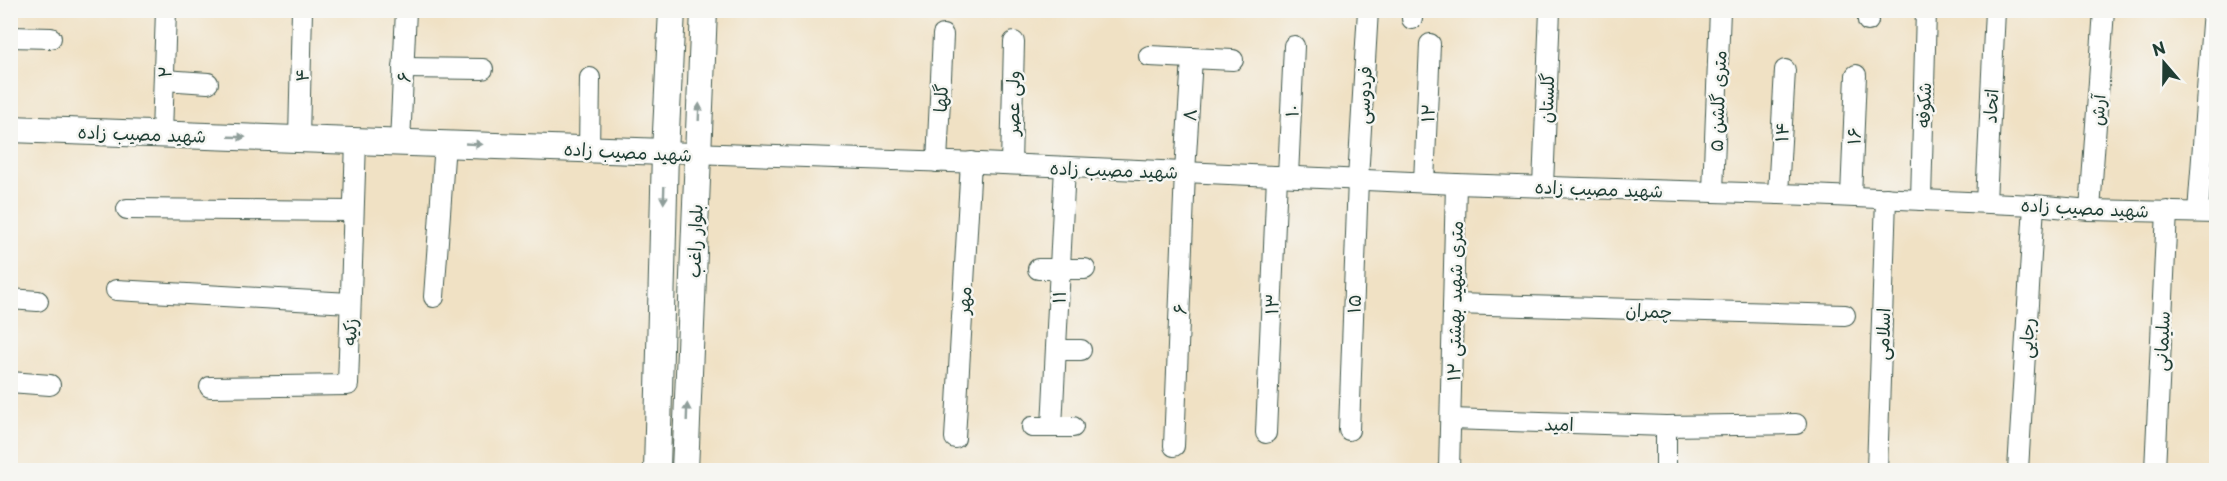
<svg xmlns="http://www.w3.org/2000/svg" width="2227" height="481" viewBox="0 0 2227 481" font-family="'Playpen Sans','Playpen Sans Arabic',sans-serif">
	<rect width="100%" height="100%" fill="#f6f6f2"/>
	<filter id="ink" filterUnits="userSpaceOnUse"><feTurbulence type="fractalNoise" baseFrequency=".0167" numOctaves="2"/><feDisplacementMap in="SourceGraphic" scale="12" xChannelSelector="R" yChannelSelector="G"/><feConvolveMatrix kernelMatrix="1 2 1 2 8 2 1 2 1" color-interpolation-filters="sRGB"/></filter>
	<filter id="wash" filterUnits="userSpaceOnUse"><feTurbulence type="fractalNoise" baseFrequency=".008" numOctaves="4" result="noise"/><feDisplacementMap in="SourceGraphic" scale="24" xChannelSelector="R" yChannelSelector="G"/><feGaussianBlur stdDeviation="1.35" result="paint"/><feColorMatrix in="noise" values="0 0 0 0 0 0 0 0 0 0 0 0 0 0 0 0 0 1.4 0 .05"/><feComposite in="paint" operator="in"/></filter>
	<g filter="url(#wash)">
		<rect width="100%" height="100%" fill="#f0e1c4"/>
	</g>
	<g filter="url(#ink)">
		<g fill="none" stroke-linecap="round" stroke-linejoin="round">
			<g stroke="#3e564a" stroke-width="22">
				<g id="minor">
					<path d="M1412,19V10"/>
					<path d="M1868,21V10"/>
					<path d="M10,37L51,38"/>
					<path d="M1149,56L1233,60"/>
					<path d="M403,68L483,69"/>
					<path d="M164,80L208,83"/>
					<path d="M162,134L166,10"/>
					<path d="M299,139L302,10"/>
					<path d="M400,143L406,10"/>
					<path d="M589,150L590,78"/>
					<path d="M665,152L980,163L1456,184L1810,195L2034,205L2090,210L2216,213"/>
					<path d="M937,162L943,35"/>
					<path d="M1011,164L1014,42"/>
					<path d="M1288,176L1294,46"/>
					<path d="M1424,182L1430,44"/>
					<path d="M1543,186L1550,10"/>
					<path d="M1713,191L1720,10"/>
					<path d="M1778,194L1785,70"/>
					<path d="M1851,196L1856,75"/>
					<path d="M1921,200L1926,10"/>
					<path d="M1986,202L1995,10"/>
					<path d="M127,209L353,211"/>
					<path d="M2090,210L2104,10"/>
					<path d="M2198,212L2213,10"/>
					<path d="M1038,269H1085"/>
					<path d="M116,290L350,303"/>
					<path d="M434,297L445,143"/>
					<path d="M10,299L38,301"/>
					<path d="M1454,304L1845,315"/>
					<path d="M1056,350H1081"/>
					<path d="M10,382L50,385"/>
					<path d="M210,387L348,385L356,141"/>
					<path d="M1451,419L1666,426L1796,424"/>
					<path d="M1032,427H1073"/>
					<path d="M1052,427L1065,167"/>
					<path d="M1349,430L1358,179L1368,10"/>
					<path d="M1266,433L1277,176"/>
					<path d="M955,438L971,162"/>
					<path d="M1174,446L1185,172L1192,58"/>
					<path d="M1449,470L1456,184"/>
					<path d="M1666,470V426"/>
					<path d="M1877,470L1886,198"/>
					<path d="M2018,470L2034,205"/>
					<path d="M2155,470L2167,211"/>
				</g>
			</g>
			<g stroke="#3e564a" stroke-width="28">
				<g id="tertiary">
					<path d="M10,129L665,152"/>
					<path d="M657,470L665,152L672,10"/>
					<path d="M685,470L704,10"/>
				</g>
			</g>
			<use href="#minor" stroke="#fff" stroke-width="20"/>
			<use href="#tertiary" stroke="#fff" stroke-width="26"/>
		</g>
		<defs><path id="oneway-solid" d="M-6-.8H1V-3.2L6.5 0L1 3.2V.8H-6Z" transform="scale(1.5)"/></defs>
		<g fill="#8f9e9a">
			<use href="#oneway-solid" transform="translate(699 112) rotate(-88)"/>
			<use href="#oneway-solid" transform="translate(237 137) rotate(2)"/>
			<use href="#oneway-solid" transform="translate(474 144) rotate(3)"/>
			<use href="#oneway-solid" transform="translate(664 195) rotate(92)"/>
			<use href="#oneway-solid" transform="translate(687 412) rotate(-88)"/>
		</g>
	</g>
	<g text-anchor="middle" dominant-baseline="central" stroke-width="5" stroke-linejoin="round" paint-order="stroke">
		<g font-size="18" fill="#1f3d34" stroke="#f6f6f2">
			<text transform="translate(164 72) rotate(-88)">۲</text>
			<text transform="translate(301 75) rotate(-89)">۴</text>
			<text transform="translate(403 77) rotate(-88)">۶</text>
			<text transform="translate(1363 95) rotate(-87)">فردوسی</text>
			<text transform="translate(940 98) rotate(-87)">گلها</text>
			<text transform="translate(1546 98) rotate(-88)">گلستان</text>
			<text transform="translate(1717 101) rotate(-88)">۵ متری گلشن</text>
			<text transform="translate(1012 103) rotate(-89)">ولی عصر</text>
			<text transform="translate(1923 105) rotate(-88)">شکوفه</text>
			<text transform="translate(1990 106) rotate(-87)">اتحاد</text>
			<text transform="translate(2097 110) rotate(-86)">آرش</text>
			<text transform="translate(1291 111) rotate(-87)">۱۰</text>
			<text transform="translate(1427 113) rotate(-87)">۱۲</text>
			<text transform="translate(1189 115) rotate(-86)">۸</text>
			<text transform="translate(1781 132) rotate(-87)">۱۴</text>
			<text transform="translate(142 133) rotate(2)">شهید مصیب زاده</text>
			<text transform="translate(1853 136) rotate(-88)">۱۶</text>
			<text transform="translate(628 151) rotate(3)">شهید مصیب زاده</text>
			<text transform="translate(1114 169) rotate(2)">شهید مصیب زاده</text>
			<text transform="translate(1599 188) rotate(2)">شهید مصیب زاده</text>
			<text transform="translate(2085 207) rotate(3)">شهید مصیب زاده</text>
			<text transform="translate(694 241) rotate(-88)">بلوار راغب</text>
			<text transform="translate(1058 297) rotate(-87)">۱۱</text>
			<text transform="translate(963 300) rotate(-86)">مهر</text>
			<text transform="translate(1454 301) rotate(-89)">۱۲ متری شهید بهشتی</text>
			<text transform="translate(1271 304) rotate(-87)">۱۳</text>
			<text transform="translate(1353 304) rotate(-88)">۱۵</text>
			<text transform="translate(1179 309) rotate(-88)">۶</text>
			<text transform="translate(1649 310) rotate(2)">چمران</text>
			<text transform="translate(349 332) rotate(-88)">زکیه</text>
			<text transform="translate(1882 334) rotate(-88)">اسلامی</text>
			<text transform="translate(2026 338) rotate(-87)">رجایی</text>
			<text transform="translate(2161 341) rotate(-87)">سلیمانی</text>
			<text transform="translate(1559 423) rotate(1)">امید</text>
		</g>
	</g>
	<rect width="2227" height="481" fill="none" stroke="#f6f6f2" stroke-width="36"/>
	<g transform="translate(2164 63) rotate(340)" stroke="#f6f6f2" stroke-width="4.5" paint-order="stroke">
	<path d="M0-4.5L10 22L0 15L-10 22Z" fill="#1f3d34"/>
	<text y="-9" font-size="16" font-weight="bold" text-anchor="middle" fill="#1f3d34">N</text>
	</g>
</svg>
